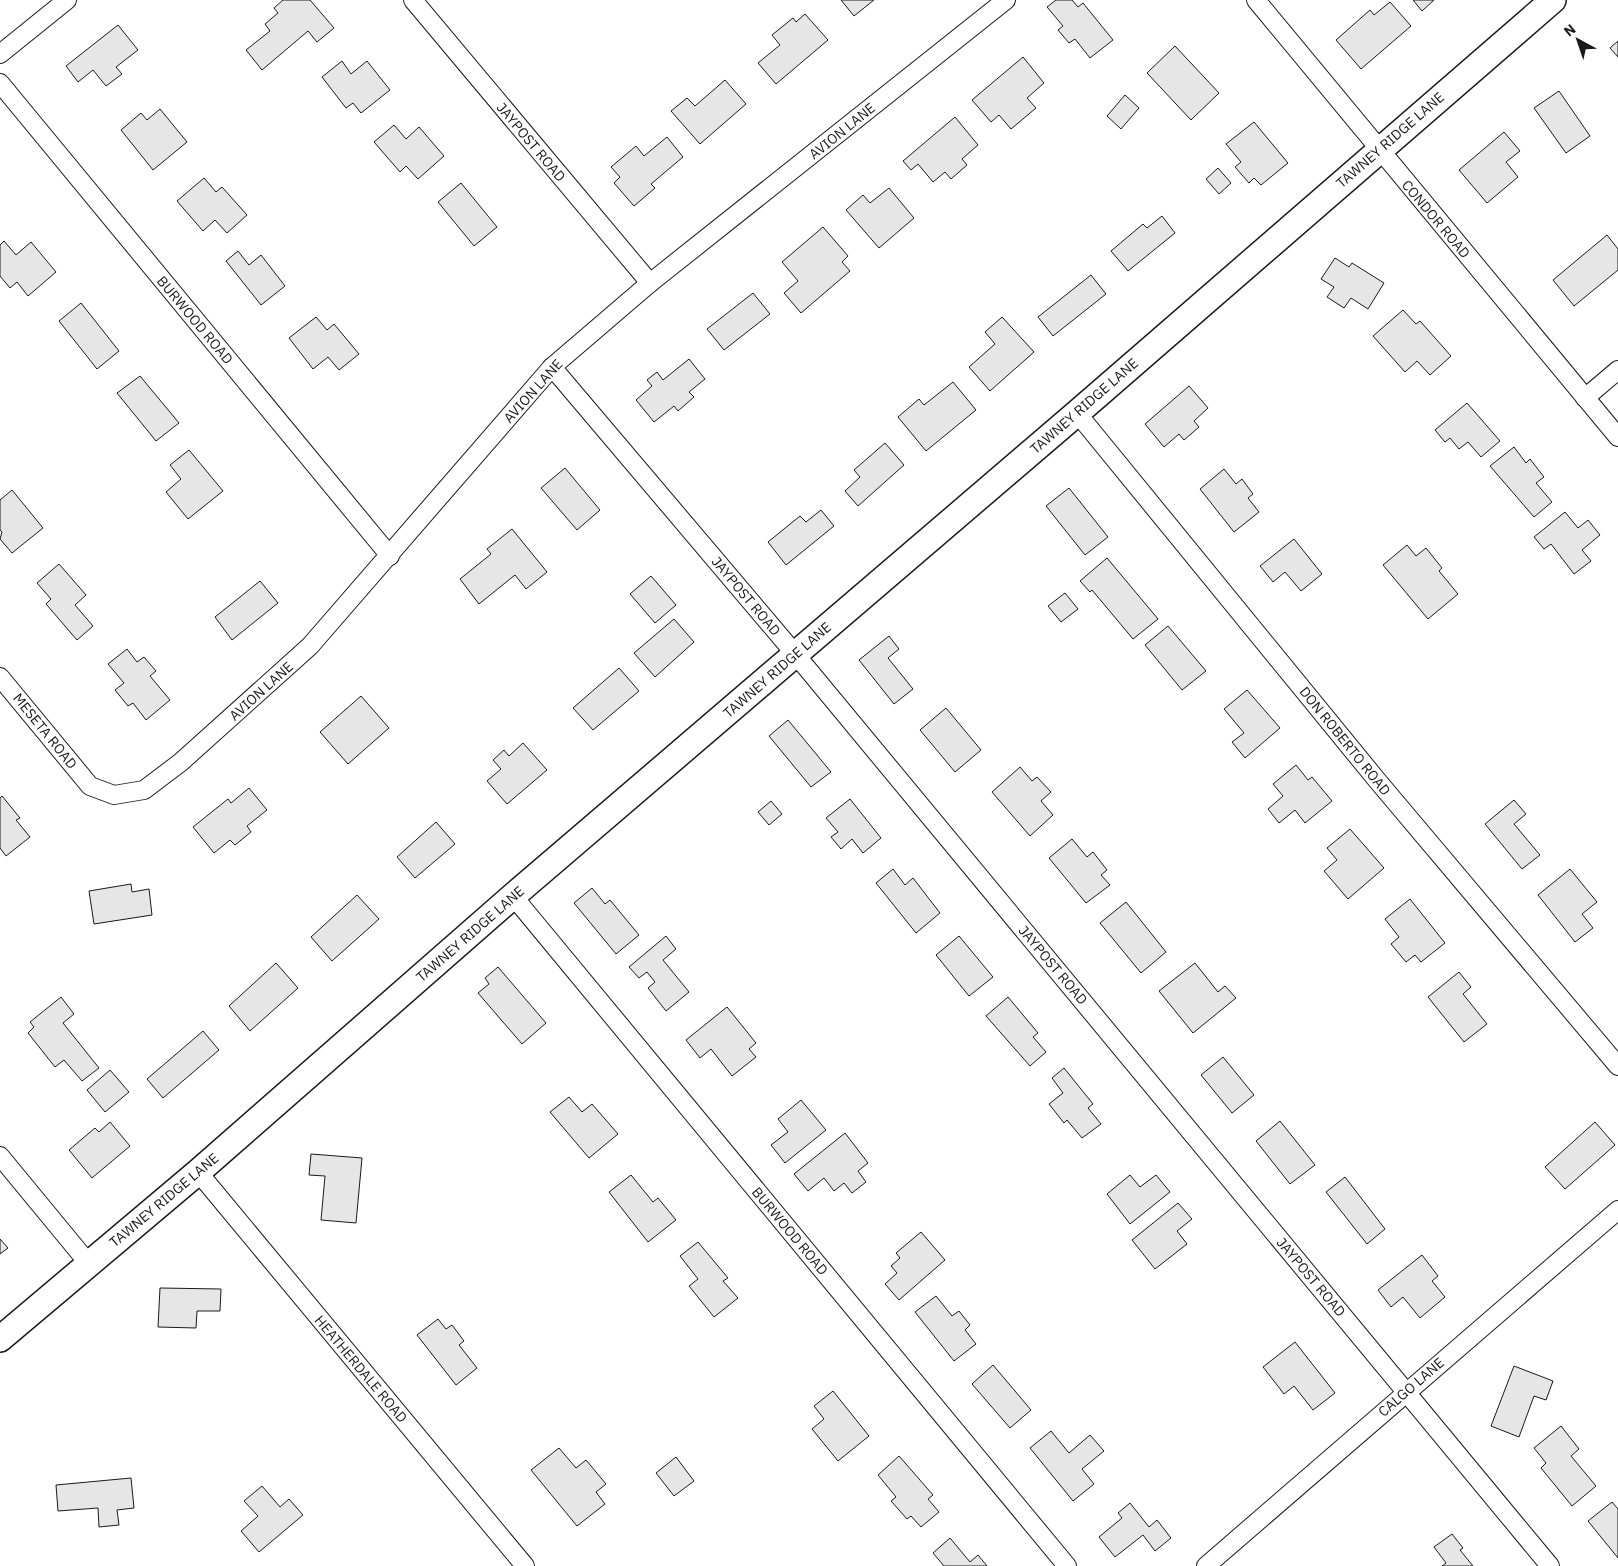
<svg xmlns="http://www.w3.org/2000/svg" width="1618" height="1566" viewBox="0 0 1618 1566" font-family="'IBM Plex Sans',sans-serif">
	<rect width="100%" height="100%" fill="#fff"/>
	<g fill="#e6e6e6" stroke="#1a1a1a">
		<path d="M283,0H310L334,28L317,42L308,31L262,70L246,50L270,31L265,24L278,13L274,8Z"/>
		<path d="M841,0H874L854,16Z"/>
		<path d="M1056,0H1072L1078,7L1083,3L1113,40L1090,58L1075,39L1069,43L1058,30L1063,26L1047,7Z"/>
		<path d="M1413,0H1434L1422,11Z"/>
		<path d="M1390,2L1411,26L1361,69L1336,40L1370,10L1374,15Z"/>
		<path d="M805,14L828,40L776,84L758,63L780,45L772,35L793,18L796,22Z"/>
		<path d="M118,25L138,50L116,67L122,74L106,86L93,70L78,82L66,66Z"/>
		<path d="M1618,41V57L1610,48Z"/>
		<path d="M1175,46L1219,93L1191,120L1147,73Z"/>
		<path d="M1023,57L1044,83L1027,98L1036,108L1011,129L999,115L991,122L972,100Z"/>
		<path d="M342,61L351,74L367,61L390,90L361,113L353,103L346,108L322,77Z"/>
		<path d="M725,80L746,104L700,144L671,111L687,98L695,106Z"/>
		<path d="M1559,91L1590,136L1566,153L1534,108Z"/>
		<path d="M1125,95L1139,108L1121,129L1107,116Z"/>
		<path d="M160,109L187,142L153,170L121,130L141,113L147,120Z"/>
		<path d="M955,117L978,145L962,159L967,165L951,179L945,172L933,182L918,164L911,170L903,161Z"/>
		<path d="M1254,122L1288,163L1261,185L1254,178L1249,183L1235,167L1241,162L1226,144Z"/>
		<path d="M394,125L406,139L419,127L444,156L418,179L406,166L400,172L374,142Z"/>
		<path d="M1504,132L1520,151L1506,162L1518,177L1487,203L1459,170Z"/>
		<path d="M667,137L683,157L651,184L655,188L634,206L614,183L620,177L611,167L636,146L644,156Z"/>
		<path d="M1218,168L1231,183L1219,194L1206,179Z"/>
		<path d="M204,178L216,192L222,187L247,215L227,233L215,220L203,231L177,201Z"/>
		<path d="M461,183L497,227L474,246L438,202Z"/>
		<path d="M889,188L914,218L879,248L846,210L863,195L870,203Z"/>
		<path d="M1162,216L1175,233L1128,271L1111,251L1143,224L1147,228Z"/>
		<path d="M823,227L848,256L842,262L850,271L801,313L784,293L798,281L782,262Z"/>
		<path d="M1607,235L1618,249V270L1574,306L1553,280Z"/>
		<path d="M4,241L16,255L31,242L56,272L28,296L17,282L10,288L0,276V245Z"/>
		<path d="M238,251L249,265L261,255L285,286L261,305L226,261Z"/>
		<path d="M1335,258L1349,267L1352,263L1384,283L1368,309L1351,298L1344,308L1327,297L1334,287L1321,279Z"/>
		<path d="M1091,275L1106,294L1053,336L1038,317Z"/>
		<path d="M753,293L770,314L724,350L707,329Z"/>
		<path d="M81,303L119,351L97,369L59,321Z"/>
		<path d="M1403,310L1416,324L1420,321L1451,356L1430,375L1417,361L1405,372L1373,336Z"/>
		<path d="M316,317L327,330L334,324L359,354L339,370L328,357L313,369L289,338Z"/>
		<path d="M1002,317L1034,352L990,391L969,367L995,344L985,332Z"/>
		<path d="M689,359L705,379L689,392L694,397L678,411L674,406L654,422L636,400L652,386L647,380L657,372L663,380Z"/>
		<path d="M140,376L179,423L156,441L117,393Z"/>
		<path d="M953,382L976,410L926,451L898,417L919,399L924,405Z"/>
		<path d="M1189,386L1208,408L1194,421L1199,427L1184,440L1179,434L1164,447L1145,424Z"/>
		<path d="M1467,403L1500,441L1481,457L1468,442L1459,449L1450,438L1445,442L1435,430Z"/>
		<path d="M885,443L904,465L858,506L845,491L860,477L854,470Z"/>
		<path d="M1514,447L1526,463L1530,459L1544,477L1536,483L1552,502L1534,517L1490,466Z"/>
		<path d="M189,450L223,491L188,519L166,492L181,479L170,465Z"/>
		<path d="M565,468L600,510L577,530L541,488Z"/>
		<path d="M1224,469L1236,484L1242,479L1253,494L1248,498L1259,512L1234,532L1200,489Z"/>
		<path d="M1069,488L1108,537L1085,555L1046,506Z"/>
		<path d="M12,490L43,528L12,553L0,539L2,532L0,530V500Z"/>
		<path d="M821,510L834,526L786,565L768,542L800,516L806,522Z"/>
		<path d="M1565,512L1578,528L1588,520L1600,535L1582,550L1591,561L1574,574L1551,544L1544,549L1534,537Z"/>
		<path d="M512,529L547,572L526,589L515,575L479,604L460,579L491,554L487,549Z"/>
		<path d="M1294,539L1322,574L1301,591L1285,572L1273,582L1260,566Z"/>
		<path d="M1407,545L1416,556L1426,548L1442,568L1439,571L1458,594L1428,619L1383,565Z"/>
		<path d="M1107,558L1158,619L1133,639L1092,590L1090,592L1080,581Z"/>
		<path d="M59,564L86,595L75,605L93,626L77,640L46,604L51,599L37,583Z"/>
		<path d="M651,576L676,605L655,623L630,594Z"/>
		<path d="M260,581L278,603L232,640L215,617Z"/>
		<path d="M1065,593L1078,609L1061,622L1048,606Z"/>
		<path d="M674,619L694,642L655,677L634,653Z"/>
		<path d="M1168,626L1206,671L1182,690L1145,645Z"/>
		<path d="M889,636L899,649L888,658L913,689L894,704L859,660Z"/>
		<path d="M127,649L137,662L144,657L156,671L150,676L170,700L146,720L133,703L128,706L115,690L124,683L108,664Z"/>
		<path d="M619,668L639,691L593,730L573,708Z"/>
		<path d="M1247,690L1280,728L1245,758L1232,742L1244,733L1224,709Z"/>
		<path d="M361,696L389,728L348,764L320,732Z"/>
		<path d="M946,708L981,750L955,772L920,730Z"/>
		<path d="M788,720L831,772L811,787L769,736Z"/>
		<path d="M523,743L547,770L507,804L487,781L501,769L493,760L504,750L509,756Z"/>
		<path d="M1296,765L1308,780L1312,777L1332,801L1305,823L1295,810L1279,823L1268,809L1283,796L1273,784Z"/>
		<path d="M1020,767L1032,781L1037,777L1051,792L1041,801L1053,815L1030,836L992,792Z"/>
		<path d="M249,788L267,810L247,826L251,832L235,845L230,840L214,853L193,827L228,799L231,803Z"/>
		<path d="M2,796L20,818L16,820L30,837L6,856L0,848V798Z"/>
		<path d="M850,799L881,838L863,853L852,839L841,849L831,837L838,832L826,818Z"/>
		<path d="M1514,800L1526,814L1514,824L1540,855L1522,869L1485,824Z"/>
		<path d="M771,801L782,814L769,825L758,812Z"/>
		<path d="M436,822L455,844L415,878L397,857Z"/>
		<path d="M1350,829L1384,868L1348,899L1324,871L1337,860L1327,848Z"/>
		<path d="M1072,839L1087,857L1093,852L1107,870L1101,875L1110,885L1086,903L1049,858Z"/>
		<path d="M893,869L905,885L913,878L940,913L916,933L876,883Z"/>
		<path d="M1570,869L1597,902L1582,914L1593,928L1575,942L1538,895Z"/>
		<path d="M131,884L132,892L149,889L152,915L94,924L89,891Z"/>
		<path d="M592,888L605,904L610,900L639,935L616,954L574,903Z"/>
		<path d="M357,895L379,919L332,961L311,937Z"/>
		<path d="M1410,899L1445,943L1421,962L1415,955L1406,962L1391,944L1399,937L1385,919Z"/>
		<path d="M1126,902L1166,952L1141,973L1100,923Z"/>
		<path d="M666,936L676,949L663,960L689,992L666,1011L648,988L655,982L647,972L639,978L629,967Z"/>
		<path d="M959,936L993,977L969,996L936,955Z"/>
		<path d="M276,963L298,988L250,1031L229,1006Z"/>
		<path d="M1195,963L1218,992L1225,986L1236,998L1193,1033L1159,991Z"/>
		<path d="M498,967L546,1023L522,1044L478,993L489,984L485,978Z"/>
		<path d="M1459,972L1471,987L1463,994L1487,1024L1464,1042L1428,997Z"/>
		<path d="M61,997L74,1014L63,1023L99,1068L82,1081L64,1060L55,1067L28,1033L34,1027L30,1022Z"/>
		<path d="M1008,997L1038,1033L1033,1037L1046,1052L1030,1066L986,1016Z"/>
		<path d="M727,1007L756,1043L749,1049L756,1057L732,1076L711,1049L700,1058L686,1040Z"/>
		<path d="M203,1031L219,1050L163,1098L147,1079Z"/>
		<path d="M1223,1057L1254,1095L1232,1113L1201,1075Z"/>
		<path d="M1064,1068L1093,1104L1088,1108L1101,1124L1082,1138L1067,1120L1064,1123L1049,1104L1063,1093L1052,1078Z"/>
		<path d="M110,1070L129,1092L105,1112L87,1090Z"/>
		<path d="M569,1097L582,1112L592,1104L618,1134L589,1158L550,1112Z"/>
		<path d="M801,1100L826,1130L785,1163L771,1145L788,1132L778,1119Z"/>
		<path d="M1280,1121L1315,1165L1290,1184L1256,1141Z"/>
		<path d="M110,1122L130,1146L92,1178L69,1150L95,1128L99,1132Z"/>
		<path d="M1595,1122L1615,1145L1565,1189L1545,1167Z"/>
		<path d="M845,1133L868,1163L858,1171L866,1182L852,1193L844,1183L834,1191L824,1178L808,1191L794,1174Z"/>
		<path d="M311,1154L362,1158L356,1223L321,1220L325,1176L309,1175Z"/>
		<path d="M631,1175L653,1202L658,1198L676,1220L648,1242L609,1192Z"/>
		<path d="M1130,1175L1140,1187L1156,1175L1170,1192L1130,1224L1107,1194Z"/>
		<path d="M1345,1177L1385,1229L1367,1244L1326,1192Z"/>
		<path d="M1178,1203L1192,1219L1177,1231L1187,1244L1155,1269L1132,1240Z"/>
		<path d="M921,1232L945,1260L899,1300L885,1284L897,1273L891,1266L900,1258L896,1253Z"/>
		<path d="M0,1239L8,1248L0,1254Z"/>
		<path d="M698,1242L728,1278L723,1281L738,1298L714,1317L689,1286L698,1279L680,1256Z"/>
		<path d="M1422,1255L1438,1276L1432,1281L1445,1297L1420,1318L1403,1297L1391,1307L1378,1290Z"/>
		<path d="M160,1288L221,1289L220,1311H197L196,1328L158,1327Z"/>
		<path d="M936,1296L952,1316L959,1311L970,1325L965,1330L976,1344L954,1361L915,1312Z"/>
		<path d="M438,1319L446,1329L452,1325L464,1341L459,1345L477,1368L456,1385L417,1335Z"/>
		<path d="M1295,1342L1335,1393L1313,1410L1294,1386L1284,1394L1263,1367Z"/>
		<path d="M993,1365L1031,1410L1010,1428L972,1384Z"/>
		<path d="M1514,1366L1553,1381L1546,1400L1534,1396L1519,1437L1491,1426Z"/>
		<path d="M833,1391L869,1436L838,1461L812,1429L824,1419L814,1406Z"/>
		<path d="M1561,1426L1579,1449L1571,1456L1596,1486L1572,1506L1541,1468L1546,1463L1534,1448Z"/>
		<path d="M1051,1431L1069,1453L1090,1435L1104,1451L1082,1469L1094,1484L1073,1501L1030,1448Z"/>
		<path d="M559,1448L576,1468L586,1460L606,1484L596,1492L605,1504L577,1526L531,1470Z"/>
		<path d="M899,1456L933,1495L928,1499L939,1512L921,1527L911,1516L907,1519L891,1501L896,1497L878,1475Z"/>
		<path d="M676,1457L694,1481L674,1496L656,1473Z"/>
		<path d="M131,1478L134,1508L117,1510L119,1525L99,1527L98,1508L58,1511L56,1485Z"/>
		<path d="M262,1486L280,1507L289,1499L303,1515L259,1552L241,1531L258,1516L244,1501Z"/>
		<path d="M1612,1502L1618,1509V1558L1588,1521Z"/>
		<path d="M1130,1503L1149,1527L1157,1520L1171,1538L1155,1551L1143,1535L1115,1557L1099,1537L1122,1518L1118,1513Z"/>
		<path d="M1452,1534L1463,1548L1460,1550L1473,1566H1442L1446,1563L1434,1547Z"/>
		<path d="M950,1538L970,1562L978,1555L987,1566H944L933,1553Z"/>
	</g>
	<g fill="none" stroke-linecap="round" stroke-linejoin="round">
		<g stroke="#1a1a1a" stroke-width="20">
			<g id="street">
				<path d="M413,0L650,283"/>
				<path d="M1256,0L1618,437"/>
				<path d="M0,54L67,0"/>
				<path d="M0,83L390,556"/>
				<path d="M552,367L796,655L1550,1566"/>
				<path d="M1585,398L1618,370"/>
				<path d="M1077,413L1376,779L1618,1066"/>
				<path d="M0,677L90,786L114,795L144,790L181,762L310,646L552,367L650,283L1006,0"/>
				<path d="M513,896L1067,1566"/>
				<path d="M0,1156L89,1264"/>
				<path d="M198,1172L525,1566"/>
				<path d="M1206,1566L1618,1210"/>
			</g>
		</g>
		<g stroke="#1a1a1a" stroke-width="28">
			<path id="secondary" d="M0,1339L198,1172L513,896L1077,413L1553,0"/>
		</g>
		<use href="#street" stroke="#fff" stroke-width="18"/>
		<use href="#secondary" stroke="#fff" stroke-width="25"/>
	</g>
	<g text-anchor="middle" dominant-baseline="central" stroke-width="4" stroke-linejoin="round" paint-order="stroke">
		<g font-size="14" fill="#1a1a1a" stroke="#fff">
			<text transform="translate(842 131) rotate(-39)">AVION LANE</text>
			<text transform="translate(1390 140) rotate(-41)">TAWNEY RIDGE LANE</text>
			<text transform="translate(531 142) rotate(50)">JAYPOST ROAD</text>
			<text transform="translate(1436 219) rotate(50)">CONDOR ROAD</text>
			<text transform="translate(195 320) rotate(50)">BURWOOD ROAD</text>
			<text transform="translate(533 391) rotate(-48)">AVION LANE</text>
			<text transform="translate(1084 406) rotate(-41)">TAWNEY RIDGE LANE</text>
			<text transform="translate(746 596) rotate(50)">JAYPOST ROAD</text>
			<text transform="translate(777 670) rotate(-41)">TAWNEY RIDGE LANE</text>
			<text transform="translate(261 691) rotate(-42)">AVION LANE</text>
			<text transform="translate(45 731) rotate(51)">MESETA ROAD</text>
			<text transform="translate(1345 741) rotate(51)">DON ROBERTO ROAD</text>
			<text transform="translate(470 934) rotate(-41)">TAWNEY RIDGE LANE</text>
			<text transform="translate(1053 965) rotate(50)">JAYPOST ROAD</text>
			<text transform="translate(164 1200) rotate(-40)">TAWNEY RIDGE LANE</text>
			<text transform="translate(790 1231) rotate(50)">BURWOOD ROAD</text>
			<text transform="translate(1311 1277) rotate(50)">JAYPOST ROAD</text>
			<text transform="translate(361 1369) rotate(50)">HEATHERDALE ROAD</text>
			<text transform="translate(1411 1387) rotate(-41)">CALGO LANE</text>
		</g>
	</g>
	<g transform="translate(1578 40) rotate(320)" stroke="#ffffff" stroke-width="4" paint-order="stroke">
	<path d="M0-4L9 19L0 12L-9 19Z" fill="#1a1a1a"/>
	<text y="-8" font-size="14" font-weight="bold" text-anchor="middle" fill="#1a1a1a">N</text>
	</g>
</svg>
